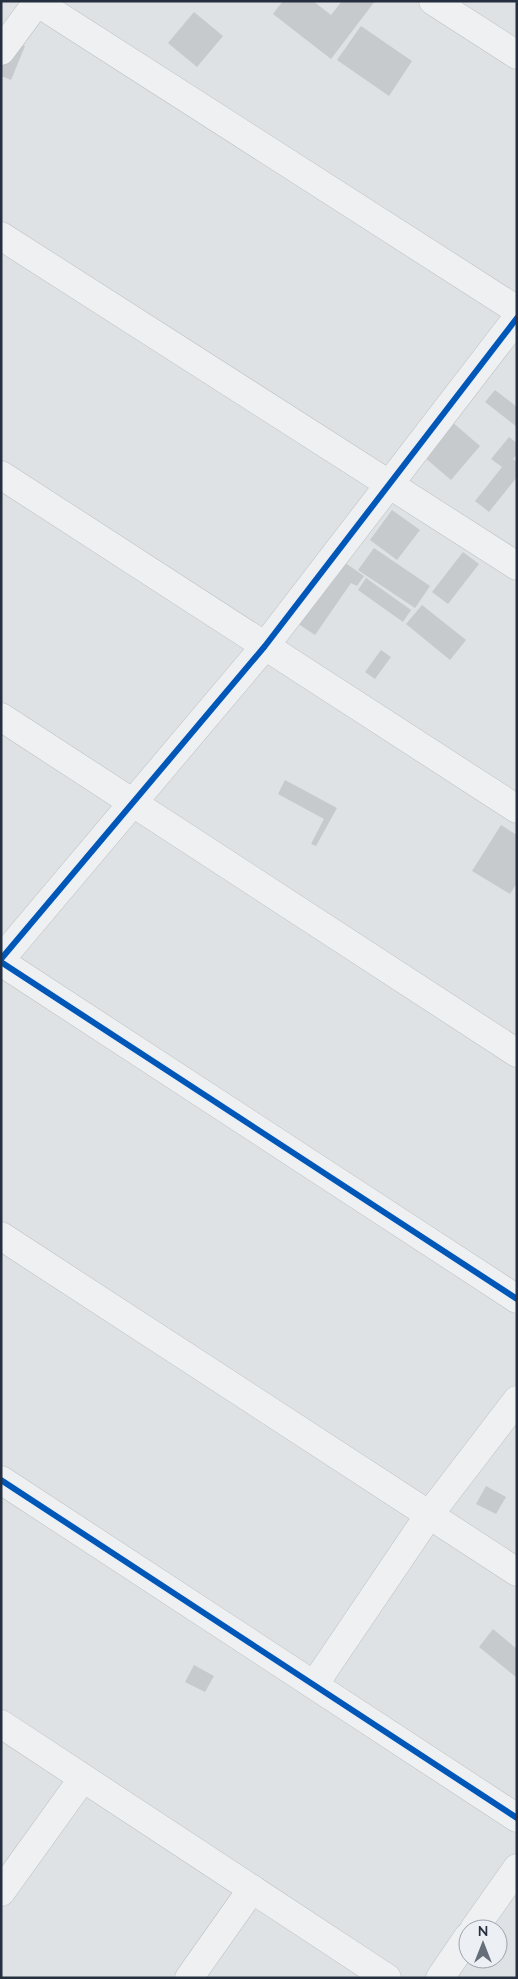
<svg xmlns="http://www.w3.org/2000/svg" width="518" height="1979" viewBox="0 0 518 1979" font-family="Mulish,sans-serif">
	<rect width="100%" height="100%" fill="#dfe2e5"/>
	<g fill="#c7cacd">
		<path d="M283,1H313L331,15L342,1H375L331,59L273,14Z"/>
		<path d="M194,12L223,36L197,67L168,43Z"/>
		<path d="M361,26L412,61L389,96L337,60Z"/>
		<path d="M10,41L25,46L11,80L1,76V62Z"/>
		<path d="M495,390L517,407V427L485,402Z"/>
		<path d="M452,422L480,446L451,480L423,456Z"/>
		<path d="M509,437L517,443V454L513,459L517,462V477L489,512L475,501L502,467L491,459Z"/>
		<path d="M392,510L420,530L397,560L370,540Z"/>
		<path d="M374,548L430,586L415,608L358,570Z"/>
		<path d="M463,552L479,564L448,604L432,592Z"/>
		<path d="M341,560L364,576L357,586L351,583L315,635L297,623Z"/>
		<path d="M366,578L411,610L403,622L358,590Z"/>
		<path d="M422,605L466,640L450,660L406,624Z"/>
		<path d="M381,650L391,657L375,679L365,672Z"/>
		<path d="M285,780L337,808L316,846L311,844L324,819L278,794Z"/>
		<path d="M501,825L517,835V883L510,894L472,871Z"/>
		<path d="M486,1486L506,1497L496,1514L476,1504Z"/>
		<path d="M493,1629L517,1649V1678L479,1647Z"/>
		<path d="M194,1665L214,1676L205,1692L185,1682Z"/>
	</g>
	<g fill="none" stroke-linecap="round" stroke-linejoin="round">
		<g stroke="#bdc0c3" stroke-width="29">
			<g id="minor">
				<path d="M35,1L517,310"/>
				<path d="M433,1L517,55"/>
				<path d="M1,51L38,1"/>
				<path d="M1,236L517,566"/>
				<path d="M1,475L517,809"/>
				<path d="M1,717L517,1053"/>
				<path d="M1,959L265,646L517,318"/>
				<path d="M1,962L517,1299"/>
				<path d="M1,1236L517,1572"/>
				<path d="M1,1480L517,1818"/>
				<path d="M314,1685L429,1515L517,1400"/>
				<path d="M1,1724L387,1978"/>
				<path d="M1,1892L83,1778"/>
				<path d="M474,1929L517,1868"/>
				<path d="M189,1978L252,1889"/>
				<path d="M440,1978L468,1937"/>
			</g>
		</g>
		<use href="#minor" stroke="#eef0f2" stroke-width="28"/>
		<g stroke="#ecf0f5" stroke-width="9">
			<g id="cycleway">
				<path d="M1,959L265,646L517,318"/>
				<path d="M1,962L517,1299"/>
				<path d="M1,1480L517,1818"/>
			</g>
		</g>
		<use href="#cycleway" stroke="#0057b8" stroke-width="6"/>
	</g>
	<rect width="518" height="1979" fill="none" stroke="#252f3f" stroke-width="5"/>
	<g transform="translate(483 1944)"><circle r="24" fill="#ecf0f5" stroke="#9ca3ac"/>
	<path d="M0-4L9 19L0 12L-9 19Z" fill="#666e79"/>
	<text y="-8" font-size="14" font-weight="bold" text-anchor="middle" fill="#252f3f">N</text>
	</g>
</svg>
